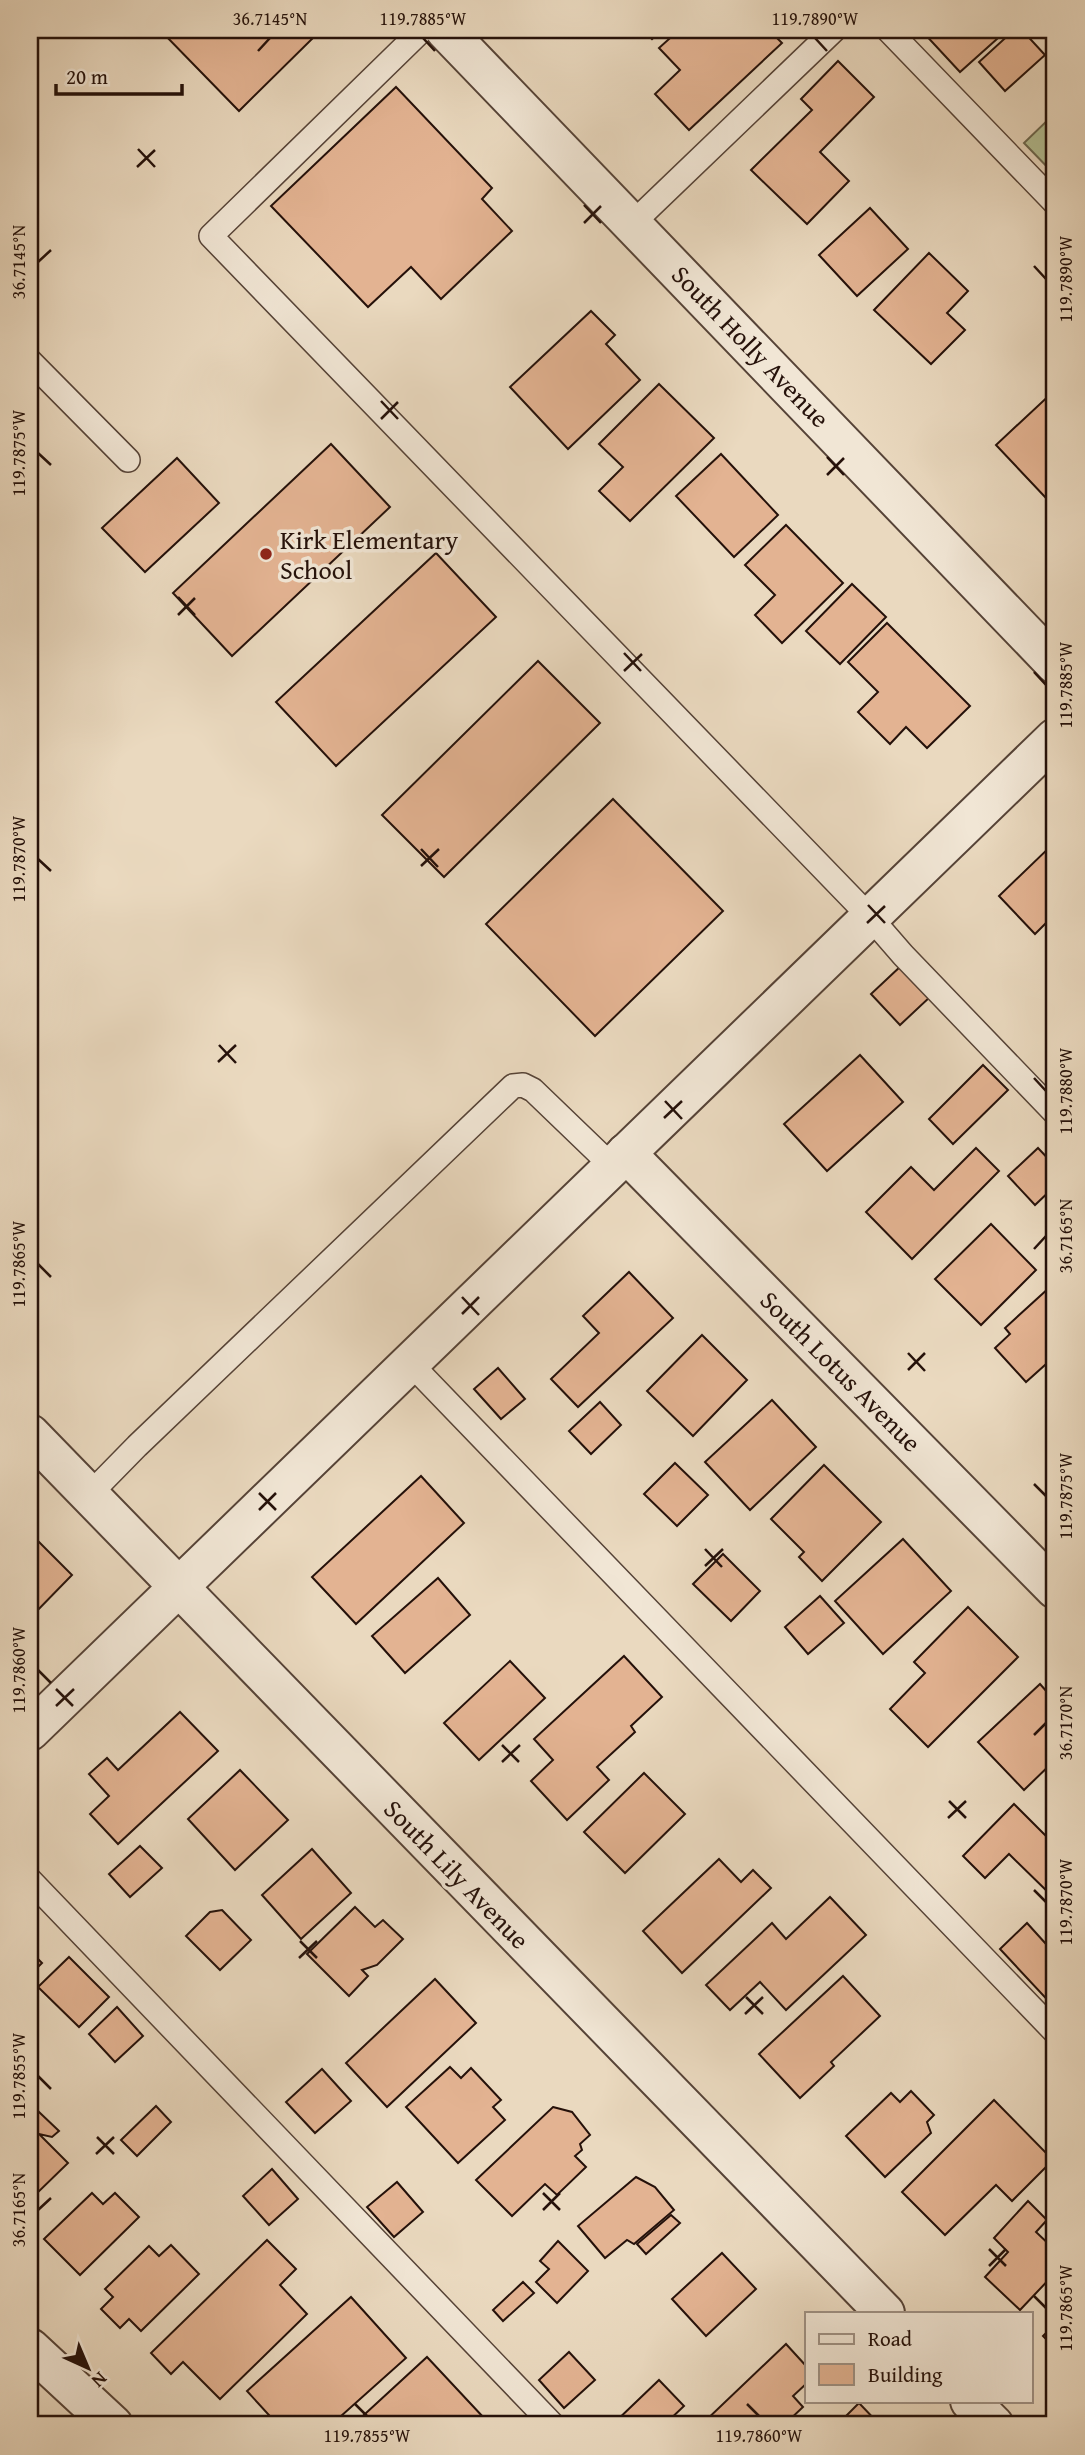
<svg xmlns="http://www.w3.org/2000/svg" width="1085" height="2455" viewBox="0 0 1085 2455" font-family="'Gentium Book Plus',serif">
	<rect width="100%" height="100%" fill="#ead9bf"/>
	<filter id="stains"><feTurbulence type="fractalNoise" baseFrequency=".00286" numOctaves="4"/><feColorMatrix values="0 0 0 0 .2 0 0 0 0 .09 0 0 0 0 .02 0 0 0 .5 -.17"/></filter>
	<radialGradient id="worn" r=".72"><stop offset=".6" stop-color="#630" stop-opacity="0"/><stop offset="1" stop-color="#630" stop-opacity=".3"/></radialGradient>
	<path fill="#b4c094" stroke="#6c684f" stroke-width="2" d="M1055,113V175L1024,143Z"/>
	<g fill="#e3b392" stroke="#25110a" stroke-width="2">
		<path d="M160,30H315L318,33L239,111Z"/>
		<path d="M643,30H662L652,39Z"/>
		<path d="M679,30H769L782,43L689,130L655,94L680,70L659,48Z"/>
		<path d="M921,30H1007L960,72Z"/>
		<path d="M1014,30H1022L1045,55L1005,91L979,62Z"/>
		<path d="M838,61L874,97L820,152L849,181L807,224L751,170L812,110L801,99Z"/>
		<path d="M396,87L492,188L482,199L512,231L441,299L411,267L368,307L271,206Z"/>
		<path d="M870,208L908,249L857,296L819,255Z"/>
		<path d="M929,253L968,291L947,313L965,330L931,364L874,310Z"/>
		<path d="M591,311L615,335L606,344L640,380L568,449L510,387Z"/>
		<path d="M659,384L714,438L630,521L599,491L623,467L599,444Z"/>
		<path d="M1055,390V489L1046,498L996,445Z"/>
		<path d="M331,444L390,507L232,656L173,593Z"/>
		<path d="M721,454L778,515L734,557L676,496Z"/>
		<path d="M177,458L219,503L145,572L102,528Z"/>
		<path d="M786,525L843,583L782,643L755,615L775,595L745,565Z"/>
		<path d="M436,553L496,617L336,766L276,702Z"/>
		<path d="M852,584L886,617L840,664L806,631Z"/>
		<path d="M887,623L970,706L927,748L906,727L890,744L858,712L878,692L848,662Z"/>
		<path d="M538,661L600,723L444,877L382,815Z"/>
		<path d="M613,799L723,911L595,1036L486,924Z"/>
		<path d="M1055,842V914L1035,934L999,896Z"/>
		<path d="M902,965L931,996L900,1025L871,994Z"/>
		<path d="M860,1055L903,1102L827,1171L784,1124Z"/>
		<path d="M983,1065L1008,1090L953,1144L929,1119Z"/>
		<path d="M976,1148L999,1171L912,1259L866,1212L911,1167L934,1190Z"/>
		<path d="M1038,1148L1055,1166V1186L1035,1205L1008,1176Z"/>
		<path d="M991,1224L1036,1270L981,1325L935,1279Z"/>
		<path d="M629,1272L673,1318L578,1407L551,1379L599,1333L583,1316Z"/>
		<path d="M1050,1287L1055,1293V1356L1026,1382L995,1348L1010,1334L1005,1328Z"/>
		<path d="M702,1335L747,1380L693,1436L647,1391Z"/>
		<path d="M498,1368L525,1399L501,1419L474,1389Z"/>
		<path d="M772,1400L816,1447L750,1510L705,1462Z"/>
		<path d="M600,1402L621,1425L591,1454L569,1431Z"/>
		<path d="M675,1463L708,1495L677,1526L644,1494Z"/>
		<path d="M824,1465L881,1522L822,1581L799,1557L804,1552L771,1519Z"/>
		<path d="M421,1476L464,1523L356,1624L312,1577Z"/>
		<path d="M30,1533L72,1575L30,1618Z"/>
		<path d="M903,1539L951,1591L883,1654L835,1601Z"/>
		<path d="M723,1554L760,1591L731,1621L693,1584Z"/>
		<path d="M438,1578L470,1615L405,1673L372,1636Z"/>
		<path d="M820,1596L844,1623L808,1654L785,1627Z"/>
		<path d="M968,1607L1018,1657L928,1747L890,1709L925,1673L914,1662Z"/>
		<path d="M624,1656L662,1697L631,1726L635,1732L597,1767L609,1780L567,1820L531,1781L553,1760L534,1739Z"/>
		<path d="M510,1661L545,1698L479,1760L444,1723Z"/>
		<path d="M1040,1684L1055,1701V1760L1024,1790L978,1742Z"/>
		<path d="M180,1712L218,1751L118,1844L90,1814L109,1796L89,1774L107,1758L118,1770Z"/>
		<path d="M240,1770L288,1820L235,1870L188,1819Z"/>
		<path d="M644,1773L685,1814L625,1873L584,1832Z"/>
		<path d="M1014,1804L1047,1837L1055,1828V1891L1051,1895L1009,1854L985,1878L963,1856Z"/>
		<path d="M140,1846L162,1868L130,1897L109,1874Z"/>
		<path d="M312,1849L351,1893L301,1939L262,1895Z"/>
		<path d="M719,1859L741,1882L753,1870L771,1888L682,1973L643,1931Z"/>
		<path d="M830,1897L866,1935L786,2010L760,1982L730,2010L706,1985L772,1923L786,1939Z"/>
		<path d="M355,1907L375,1927L383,1920L403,1939L377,1965L362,1970L368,1976L349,1996L307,1954Z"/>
		<path d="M222,1910L251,1940L220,1970L186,1936L210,1912Z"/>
		<path d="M1027,1923L1055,1954V2008L1000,1949Z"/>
		<path d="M30,1951L42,1963L30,1975Z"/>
		<path d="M69,1957L109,1997L79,2027L38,1987Z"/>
		<path d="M843,1976L880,2016L831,2062L834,2066L800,2098L759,2054Z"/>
		<path d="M435,1979L476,2023L387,2107L346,2063Z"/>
		<path d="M117,2007L143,2036L115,2062L89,2034Z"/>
		<path d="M450,2067L461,2078L471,2068L501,2100L493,2107L505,2120L458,2163L406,2107Z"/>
		<path d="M322,2069L351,2101L315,2133L286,2102Z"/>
		<path d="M911,2091L934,2115L927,2122L931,2133L885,2177L846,2136L891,2093L900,2102Z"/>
		<path d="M994,2100L1053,2160L1012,2201L996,2185L945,2235L902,2192Z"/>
		<path d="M156,2106L171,2122L137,2156L121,2140Z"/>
		<path d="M553,2107L572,2112L590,2135L580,2144L582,2150L575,2156L586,2167L557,2195L545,2184L512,2216L476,2180Z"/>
		<path d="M39,2112L59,2131L52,2137L39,2134L68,2163L30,2200V2121Z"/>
		<path d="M272,2169L298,2199L269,2225L243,2196Z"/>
		<path d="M636,2177L655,2187L674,2210L634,2244L627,2240L605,2258L578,2226Z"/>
		<path d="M397,2182L423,2212L394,2237L367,2207Z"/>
		<path d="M92,2193L103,2204L115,2193L139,2217L80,2275L44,2239Z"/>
		<path d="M1028,2201L1047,2220L1036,2232L1055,2250V2273L1020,2310L985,2277L1008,2252L994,2238Z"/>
		<path d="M671,2215L680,2223L646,2254L637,2244Z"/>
		<path d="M267,2240L296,2269L280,2285L307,2314L220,2399L183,2362L171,2374L151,2353Z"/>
		<path d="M558,2241L588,2271L557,2303L536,2282L549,2269L540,2261Z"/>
		<path d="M171,2245L199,2274L141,2331L129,2319L120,2328L101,2309L113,2297L105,2289L149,2246L159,2256Z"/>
		<path d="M722,2253L756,2289L706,2336L672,2299Z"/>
		<path d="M523,2282L534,2293L503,2321L493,2310Z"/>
		<path d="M351,2297L406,2358L331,2425H278L247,2391Z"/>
		<path d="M1055,2324V2348L1043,2336Z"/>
		<path d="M786,2344L807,2367V2383L793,2396L803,2407L784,2425H701Z"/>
		<path d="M569,2352L595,2380L564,2408L539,2380Z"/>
		<path d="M427,2357L484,2418L476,2425H353Z"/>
		<path d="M659,2380L684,2406L664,2425H612Z"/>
		<path d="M859,2403L880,2425H837Z"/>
	</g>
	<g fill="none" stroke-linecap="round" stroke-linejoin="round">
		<g stroke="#564337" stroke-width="26">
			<g id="service">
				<path d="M422,30L211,236L870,917L903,955L1055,1113"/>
				<path d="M888,30L1055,203"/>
				<path d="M633,223L834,30"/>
				<path d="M30,361L128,460"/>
				<path d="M410,1363L1055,2032"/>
				<path d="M88,1496L137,1446L513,1086L523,1085L533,1090L613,1167"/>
				<path d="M30,1880L553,2425"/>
			</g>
		</g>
		<g stroke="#564337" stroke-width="42">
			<g id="minor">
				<path d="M445,30L1055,664"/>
				<path d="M626,1153L1055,1589"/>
				<path d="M30,1434L885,2313"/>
				<path d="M30,1731L1055,738"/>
				<path d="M30,2348L113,2425"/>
				<path d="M970,2401L994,2425"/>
			</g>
		</g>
		<use href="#service" stroke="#f1e6d5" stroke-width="23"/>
		<use href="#minor" stroke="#f1e6d5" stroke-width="38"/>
	</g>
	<path fill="none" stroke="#25110a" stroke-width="2.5" d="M423,38L435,51M815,38L827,51M258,51L270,38M138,149L155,167M137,167L155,150M584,205L601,223M584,223L601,206M38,262L51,250M1034,266L1046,279M381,401L398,419M381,419L398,402M38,453L51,465M827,457L844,475M827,475L844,458M178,597L195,615M178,615L195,598M624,653L641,671M624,671L642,654M1034,672L1046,685M421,849L438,867M38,859L51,871M421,866L439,849M868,905L885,923M867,923L885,906M219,1045L236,1063M218,1062L236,1045M1034,1078L1046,1091M665,1101L682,1119M664,1118L682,1101M1034,1249L1046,1236M38,1264L51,1277M462,1297L479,1315M462,1314L479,1297M908,1353L925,1371M908,1370L925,1353M1034,1484L1046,1496M259,1493L276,1510M259,1510L276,1493M705,1549L722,1567M705,1566L723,1549M38,1670L51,1683M56,1689L73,1706M56,1706L74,1689M1034,1735L1046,1723M502,1745L519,1762M502,1762L520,1745M949,1801L966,1818M948,1818L966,1801M1034,1890L1046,1902M300,1941L317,1958M299,1958L317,1941M746,1997L763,2014M745,2014L763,1997M38,2076L51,2089M97,2137L114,2154M96,2154L114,2137M543,2193L560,2210M38,2210L51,2198M543,2210L560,2193M989,2249L1006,2266M989,2266L1006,2249M1034,2296L1046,2308M355,2404L367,2416M747,2404L759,2416"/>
	<circle fill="#8f2418" stroke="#f1e6d5" stroke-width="2.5" cx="266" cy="554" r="7"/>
	<g text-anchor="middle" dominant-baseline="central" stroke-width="7" stroke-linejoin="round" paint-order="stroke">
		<g font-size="26" fill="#25110a" stroke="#f1e6d5">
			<text transform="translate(751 346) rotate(46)">South Holly Avenue</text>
			<text transform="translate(841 1371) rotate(45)">South Lotus Avenue</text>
			<text transform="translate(457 1874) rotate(46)">South Lily Avenue</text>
		</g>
		<g font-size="26" fill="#25110a" stroke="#f1e6d5" text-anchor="start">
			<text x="280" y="539">Kirk Elementary<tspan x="280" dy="30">School</tspan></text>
		</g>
	</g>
	<rect width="1085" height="2455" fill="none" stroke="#ead9bf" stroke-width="77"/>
	<rect x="805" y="2312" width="228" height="91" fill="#f1e6d5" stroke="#9f9184" stroke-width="2"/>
	<rect x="819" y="2334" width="35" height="10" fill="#f1e6d5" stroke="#9f9184" stroke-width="2"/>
	<text x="868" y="2346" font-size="21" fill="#25110a">Road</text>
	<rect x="819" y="2364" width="35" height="21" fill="#e3b392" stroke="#9f9184" stroke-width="2"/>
	<text x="868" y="2382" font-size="21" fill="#25110a">Building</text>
	<g transform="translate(88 2368) rotate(136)" stroke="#f1e6d5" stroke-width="5" paint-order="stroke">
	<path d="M0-5L12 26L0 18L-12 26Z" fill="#25110a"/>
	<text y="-10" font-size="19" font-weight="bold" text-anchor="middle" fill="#25110a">N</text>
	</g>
	<path d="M56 84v10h126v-10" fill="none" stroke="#25110a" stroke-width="3.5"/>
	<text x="66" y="84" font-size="21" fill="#25110a" stroke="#f1e6d5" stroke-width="5" paint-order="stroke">20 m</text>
	<rect x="38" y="38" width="1008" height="2378" fill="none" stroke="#25110a" stroke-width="2.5"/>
	<g font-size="18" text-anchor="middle" fill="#25110a">
		<text x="270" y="25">36.7145°N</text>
		<text x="423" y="25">119.7885°W</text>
		<text x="815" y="25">119.7890°W</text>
		<text transform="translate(19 262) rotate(-90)" y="6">36.7145°N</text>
		<text transform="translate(1066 279) rotate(-90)" y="6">119.7890°W</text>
		<text transform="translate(19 453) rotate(-90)" y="6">119.7875°W</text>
		<text transform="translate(1066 685) rotate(-90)" y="6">119.7885°W</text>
		<text transform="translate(19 859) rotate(-90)" y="6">119.7870°W</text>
		<text transform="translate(1066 1091) rotate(-90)" y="6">119.7880°W</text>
		<text transform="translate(1066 1236) rotate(-90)" y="6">36.7165°N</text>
		<text transform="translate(19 1264) rotate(-90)" y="6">119.7865°W</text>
		<text transform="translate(1066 1496) rotate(-90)" y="6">119.7875°W</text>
		<text transform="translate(19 1670) rotate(-90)" y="6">119.7860°W</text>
		<text transform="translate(1066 1723) rotate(-90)" y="6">36.7170°N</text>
		<text transform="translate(1066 1902) rotate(-90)" y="6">119.7870°W</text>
		<text transform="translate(19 2076) rotate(-90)" y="6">119.7855°W</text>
		<text transform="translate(19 2210) rotate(-90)" y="6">36.7165°N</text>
		<text transform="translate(1066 2308) rotate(-90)" y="6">119.7865°W</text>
		<text x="367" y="2442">119.7855°W</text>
		<text x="759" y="2442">119.7860°W</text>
	</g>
	<rect width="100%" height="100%" filter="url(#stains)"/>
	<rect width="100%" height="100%" fill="url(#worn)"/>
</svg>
